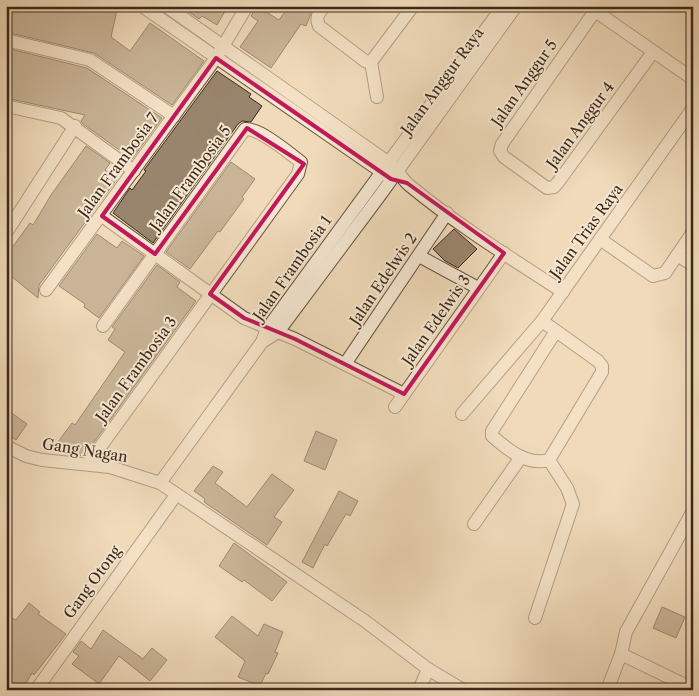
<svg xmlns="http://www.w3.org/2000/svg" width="699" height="696" viewBox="0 0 699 696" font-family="'Libre Caslon Text',serif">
	<rect width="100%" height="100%" fill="#f0daba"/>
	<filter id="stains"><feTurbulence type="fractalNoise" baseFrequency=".004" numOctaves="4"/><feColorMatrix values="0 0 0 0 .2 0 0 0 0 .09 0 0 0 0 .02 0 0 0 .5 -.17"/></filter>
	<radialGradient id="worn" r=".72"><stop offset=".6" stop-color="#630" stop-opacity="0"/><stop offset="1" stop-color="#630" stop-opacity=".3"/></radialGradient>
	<g fill="#99856d" stroke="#3b2919">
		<path d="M11,6H118L111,37L130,51L150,23L204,61L172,105L94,53L6,32V8L10,9Z"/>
		<path d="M180,6H228L217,25L202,16L199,19Z"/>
		<path d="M257,6L279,20L289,6H314L306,26L301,24L271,68L240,47L258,21L251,16Z"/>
		<path d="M6,48L87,68L162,118L132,159L83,124L81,121L85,115L6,98Z"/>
		<path d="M217,71L251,94L249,97L262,106L251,122L242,121L238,124L153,243L113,213L130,188L132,190L146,171L144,170Z"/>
		<path d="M86,146L110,163L105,170L117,179L39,285L38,298L6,272V256L30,223L33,225L51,195Z"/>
		<path d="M231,162L255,179L242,197L244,199L220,232L218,231L190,269L166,252Z"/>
		<path d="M454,229L477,249L458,268L445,261L433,249Z"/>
		<path d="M97,234L117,248L122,241L144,256L99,318L84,307L85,304L59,286Z"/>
		<path d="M157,265L180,282L177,287L196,301L84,456L76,455L58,442L72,423L75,425L125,352L108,340L115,329L112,327Z"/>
		<path d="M6,409L27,424L16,440L6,433Z"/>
		<path d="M316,431L337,440L325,470L304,461Z"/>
		<path d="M213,466L223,472L215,483L247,507L272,474L294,490L274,517L282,522L267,545L204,502L205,499L194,491Z"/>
		<path d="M339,491L358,501L350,516L346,514L327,546L325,544L313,568L302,562Z"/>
		<path d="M234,543L287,582L272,601L244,580L242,582L219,566Z"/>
		<path d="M29,603L40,612L38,614L66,634L34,675L32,673L22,690H6V624L10,617L16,620Z"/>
		<path d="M662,607L685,617L676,638L653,628Z"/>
		<path d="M232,616L258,636L264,624L283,632L275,652L278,653L268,674L266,673L260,686L238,677L245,661L215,637Z"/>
		<path d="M103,630L143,659L152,648L167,660L150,681L119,656L99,684L72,664L79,656L73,652L81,641L91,649Z"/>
	</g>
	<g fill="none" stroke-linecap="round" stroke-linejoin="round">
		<g stroke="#685541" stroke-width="14">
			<g id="minor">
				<path d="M142,6L389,177"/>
				<path d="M166,6L389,163C397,169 401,178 409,185C457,225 511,258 563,292"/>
				<path d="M324,6C319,13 315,17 319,26L365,61L371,62"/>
				<path d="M588,6L693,79"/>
				<path d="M595,11L502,144L500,151L504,157L547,188L554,187L559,181L653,52"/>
				<path d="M6,40L90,60L174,116"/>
				<path d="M371,62L413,6"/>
				<path d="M371,62L377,97"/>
				<path d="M6,106L61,118L134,171"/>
				<path d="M102,216L244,318L295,339L404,394"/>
				<path d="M6,233L75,126"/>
				<path d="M600,239L653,276L665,273L693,232"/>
				<path d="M677,255L693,265"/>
				<path d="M419,256L478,288"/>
				<path d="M46,290L216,58L247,6"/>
				<path d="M542,321L598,361L602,366V372L549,460C527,466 508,450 492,436V431L556,331"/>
				<path d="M262,342L278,332L381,194L516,6"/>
				<path d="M345,364L447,213"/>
				<path d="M395,407L504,253"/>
				<path d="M462,414L542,321L693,108"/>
				<path d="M6,446L26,456L42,460L110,467L160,483L365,621L428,669L463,690"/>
				<path d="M88,464L298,174L301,162C289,153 260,128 245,129L103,326"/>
				<path d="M160,483L262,342L267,329L503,6"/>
				<path d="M474,524L521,457"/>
				<path d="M535,618L573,504L567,488L549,460"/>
				<path d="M621,654L687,686"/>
				<path d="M36,690L176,495"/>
				<path d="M419,690L428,669"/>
				<path d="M607,690L621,654L626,632L693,511"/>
			</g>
		</g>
		<use href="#minor" stroke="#f5e7d2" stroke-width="12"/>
	</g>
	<path d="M0 0H699V696H0ZM216,58L391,179L407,183L504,253L404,394L295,339L244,318L210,294L304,164L247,128L155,254L102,216Z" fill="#f0daba" fill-opacity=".55" fill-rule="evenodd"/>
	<path fill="none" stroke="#c2185b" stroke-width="4" stroke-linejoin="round" d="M216,58L391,179L407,183L504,253L404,394L295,339L244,318L210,294L304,164L247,128L155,254L102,216Z"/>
	<g text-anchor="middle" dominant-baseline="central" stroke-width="4" stroke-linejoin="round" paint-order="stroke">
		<g font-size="15" fill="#3b2919" stroke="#f5e7d2">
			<text transform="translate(442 81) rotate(-54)">Jalan Anggur Raya</text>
			<text transform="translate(524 83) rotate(-55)">Jalan Anggur 5</text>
			<text transform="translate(580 125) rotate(-54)">Jalan Anggur 4</text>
			<text transform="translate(118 165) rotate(-54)">Jalan Frambosia 7</text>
			<text transform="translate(190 178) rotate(-54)">Jalan Frambosia 5</text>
			<text transform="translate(586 231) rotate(-54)">Jalan Trias Raya</text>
			<text transform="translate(292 268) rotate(-55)">Jalan Frambosia 1</text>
			<text transform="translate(383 279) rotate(-56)">Jalan Edelwis 2</text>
			<text transform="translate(436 320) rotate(-55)">Jalan Edelwis 3</text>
			<text transform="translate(136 369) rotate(-54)">Jalan Frambosia 3</text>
			<text transform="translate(85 450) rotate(9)">Gang Nagan</text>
			<text transform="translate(92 582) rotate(-54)">Gang Otong</text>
		</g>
	</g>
	<rect width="699" height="696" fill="none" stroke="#f0daba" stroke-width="25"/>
	<rect x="8" y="8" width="684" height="681" fill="none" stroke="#3b2919" stroke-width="2.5"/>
	<rect x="12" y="12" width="674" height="671" fill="none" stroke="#3b2919"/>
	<rect width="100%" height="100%" filter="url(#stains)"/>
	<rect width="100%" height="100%" fill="url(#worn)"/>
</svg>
